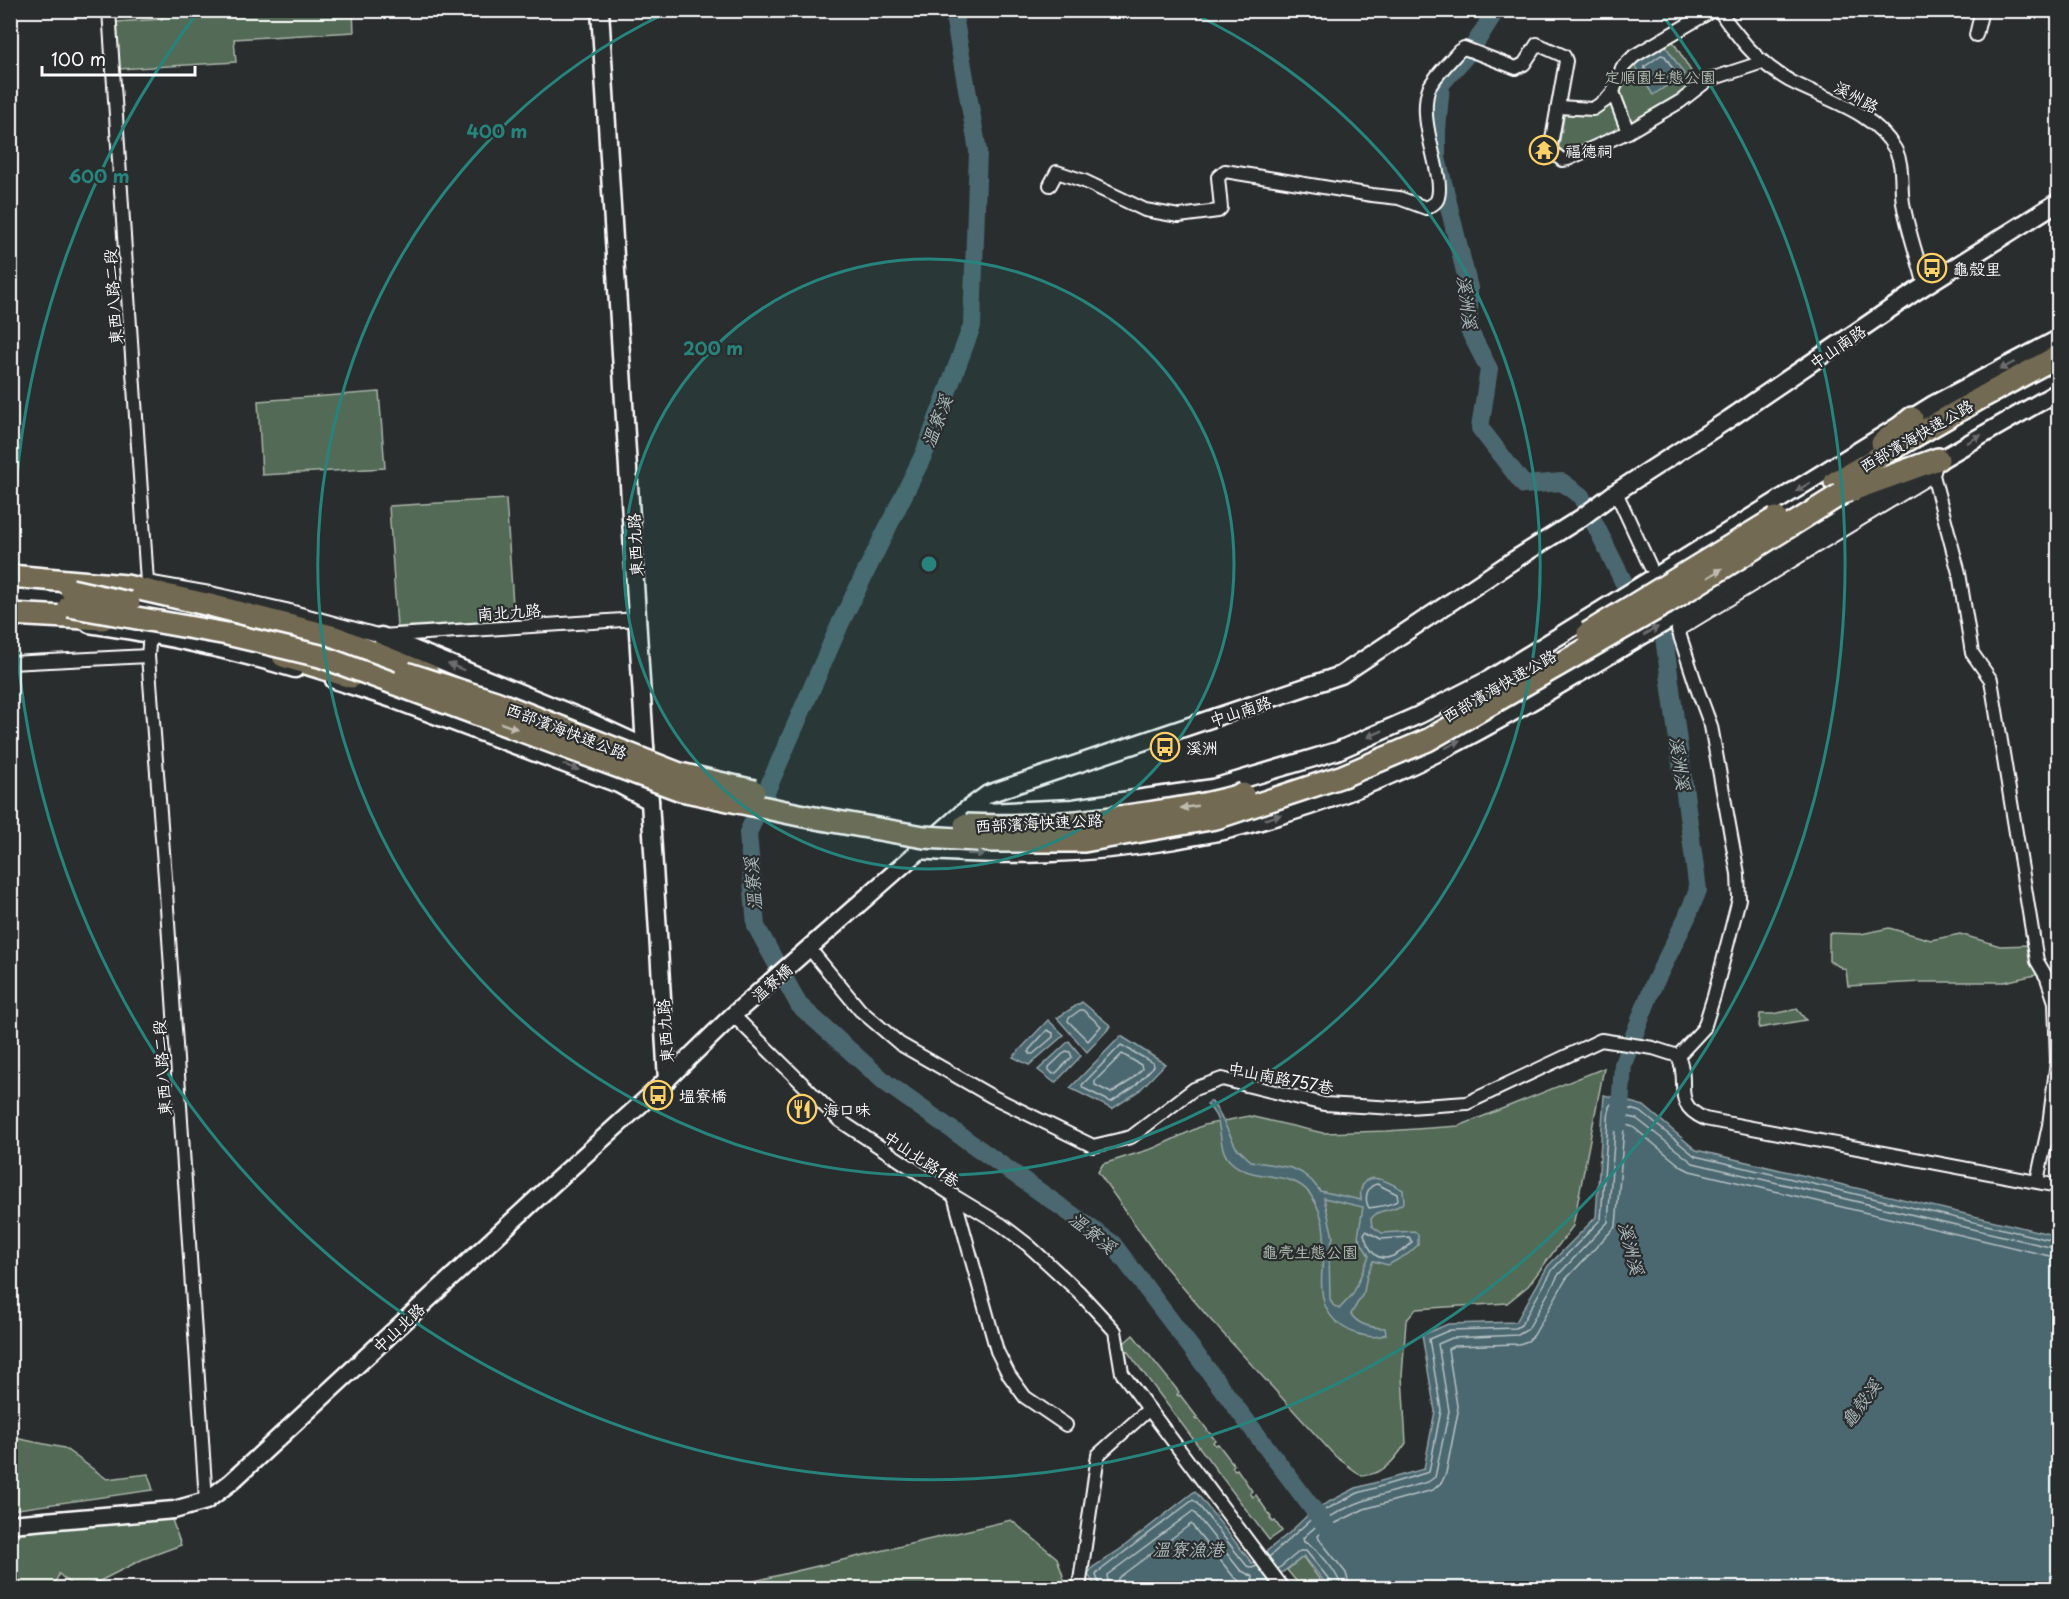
<svg xmlns="http://www.w3.org/2000/svg" width="2069" height="1599" viewBox="0 0 2069 1599" font-family="'Playpen Sans','LXGW WenKai TC',sans-serif">
	<rect width="100%" height="100%" fill="#2a2d2e"/>
	<filter id="ink" filterUnits="userSpaceOnUse"><feTurbulence type="fractalNoise" baseFrequency=".0167" numOctaves="2"/><feDisplacementMap in="SourceGraphic" scale="12" xChannelSelector="R" yChannelSelector="G"/><feConvolveMatrix kernelMatrix="1 2 1 2 8 2 1 2 1" color-interpolation-filters="sRGB"/></filter>
	<g filter="url(#ink)">
		<g fill="#536a56" stroke="#a9b4aa" stroke-width="1.5">
			<path d="M162,10L353,11L354,32L234,39L236,62L119,69L116,22L162,19Z"/>
			<path d="M1671,38L1695,78V82L1686,91L1624,129L1566,156L1558,151L1565,111L1582,116L1611,104L1626,67Z"/>
			<path d="M379,392L385,468L262,475L258,401Z"/>
			<path d="M506,499L514,620L397,627L389,506Z"/>
			<path d="M1889,928L1931,940L1960,934L2000,946L2031,945L2040,974L2004,982H1922L1848,986L1846,970L1829,961V933L1861,934Z"/>
			<path d="M1797,1009L1806,1020L1759,1028L1760,1014H1773Z"/>
			<path d="M1604,1068L1573,1226L1528,1286L1507,1303L1416,1309L1406,1321L1402,1376L1406,1443C1394,1461 1384,1474 1362,1476L1335,1456L1208,1317L1162,1263L1098,1172L1103,1164L1154,1148L1204,1125L1249,1116L1323,1133L1387,1131L1459,1126Z"/>
			<path d="M1133,1335L1179,1392L1177,1395L1179,1396L1180,1395L1197,1417L1195,1419L1197,1420L1199,1419L1215,1440L1213,1442L1215,1445L1218,1444L1234,1465L1232,1467L1235,1470L1237,1469L1252,1491L1250,1493L1253,1497L1256,1495L1271,1517L1270,1518L1273,1522L1275,1521L1282,1531L1269,1540L1124,1347L1123,1344Z"/>
			<path d="M10,1437L64,1448L107,1479L148,1474L153,1490L11,1510Z"/>
			<path d="M171,1517L181,1545L143,1559L100,1581L75,1588L59,1574L53,1588H24L18,1578L11,1579V1534Z"/>
			<path d="M1011,1520L1057,1558L1067,1588H725Z"/>
			<path d="M1303,1557L1326,1588H1302L1287,1570Z"/>
		</g>
		<g fill="#4b676f" stroke="#93a4a9" stroke-width="1.5" fill-rule="evenodd">
			<path d="M1665,45L1684,74L1653,95L1634,65Z"/>
			<path d="M1082,1002L1111,1026L1087,1052L1057,1018Z"/>
			<path d="M1048,1020L1064,1035L1029,1065L1013,1057Z"/>
			<path d="M1121,1036L1165,1064L1138,1092L1112,1109L1070,1088Z"/>
			<path d="M1069,1041L1081,1056L1055,1083L1038,1070Z"/>
			<path d="M1604,1095L1644,1106L1696,1150L2058,1236V1588H1329L1304,1556L1262,1588H1096L1088,1574L1093,1567L1118,1551L1195,1491L1252,1563L1289,1533L1313,1510L1356,1488L1424,1469L1435,1411L1422,1335L1448,1324L1516,1322L1548,1266L1596,1217Z"/>
			<path d="M1211,1101L1218,1111L1236,1147L1251,1161L1292,1168L1302,1173L1312,1181L1320,1191L1361,1200C1361,1196 1360,1193 1361,1190C1366,1167 1392,1184 1403,1190L1404,1202C1392,1214 1380,1206 1371,1219L1372,1226L1382,1233L1414,1231L1418,1234V1245L1408,1254L1388,1265L1373,1261L1367,1275L1364,1292L1351,1314C1358,1325 1372,1328 1385,1328L1386,1334C1377,1339 1364,1336 1355,1333C1307,1314 1325,1272 1324,1233C1323,1219 1318,1205 1310,1194C1292,1169 1253,1183 1231,1162C1219,1151 1222,1133 1217,1119C1215,1113 1210,1108 1207,1104ZM1324,1198L1363,1207L1358,1237L1369,1256L1353,1294L1339,1309L1333,1305L1330,1299L1329,1253L1333,1237Z"/>
		</g>
		<g fill="none" stroke-linecap="round" stroke-linejoin="round">
			<g stroke="#b7c2c5" stroke-width="1.5">
				<path d="M1661,55L1665,56L1675,72L1655,85L1644,67Z"/>
				<path d="M1080,1010H1083L1101,1026L1088,1041L1068,1021L1069,1018Z"/>
				<path d="M1047,1030L1053,1033V1037L1033,1054H1029V1050Z"/>
				<path d="M1121,1045L1153,1063L1154,1066L1134,1087L1111,1102L1083,1088L1082,1085Z"/>
				<path d="M1066,1051L1070,1052L1072,1057L1056,1073L1053,1074L1049,1070V1067Z"/>
				<path d="M1122,1054L1141,1065L1142,1069L1130,1081L1111,1093L1095,1085V1081Z"/>
				<path d="M1377,1184L1397,1194L1398,1200C1393,1205 1375,1207 1369,1208C1364,1199 1366,1186 1377,1184Z"/>
				<path d="M1366,1231L1381,1239L1409,1237L1412,1242C1408,1248 1403,1250 1397,1254C1378,1265 1369,1252 1364,1234Z"/>
				<path d="M1269,1557L1317,1514L1358,1493L1429,1472L1441,1410L1429,1339L1450,1330L1516,1328L1521,1325L1553,1269L1601,1219L1609,1107L1611,1104L1641,1112L1695,1156L2058,1242"/>
				<path d="M1278,1569L1300,1551H1306L1332,1583L1333,1588"/>
				<path d="M1101,1588L1096,1575L1098,1572L1193,1500L1196,1502L1247,1566L1252,1568L1257,1566"/>
				<path d="M1109,1588L1107,1575L1193,1511L1240,1570L1253,1577L1251,1588"/>
				<path d="M1118,1588V1578L1191,1524L1233,1576L1242,1583V1588"/>
				<path d="M1341,1588C1340,1575 1316,1546 1304,1542L1303,1538C1338,1503 1381,1495 1428,1482L1435,1477L1449,1411L1438,1344L1452,1338L1518,1335L1528,1329L1559,1274L1608,1222L1616,1116L1618,1114L1637,1119L1693,1163L2058,1249"/>
				<path d="M1350,1588L1346,1573L1319,1539L1318,1536L1326,1528L1364,1509L1433,1490L1442,1482L1446,1473L1458,1412L1448,1349L1454,1346L1519,1344L1528,1341L1534,1335L1566,1279L1616,1226L1624,1128L1626,1125L1633,1127L1682,1167L1690,1171L2058,1258"/>
			</g>
			<g stroke="#4b676f" stroke-width="18">
				<path d="M953,10L978,151L972,326L924,454L841,622L748,833L756,926L799,1005L886,1083L1112,1243L1328,1529"/>
				<path d="M1496,10L1471,50L1441,84L1437,131V158L1469,288V330L1489,369L1480,428L1524,485L1562,482L1581,496L1623,581L1664,637L1698,890L1687,917L1653,986L1623,1064L1619,1123"/>
			</g>
			<g stroke="#fff" stroke-width="16">
				<g id="street">
					<path d="M109,10L147,582L215,594L286,610L381,636L638,619"/>
					<path d="M1720,10C1724,19 1730,26 1736,33C1750,52 1769,69 1790,81C1826,100 1874,111 1895,149C1904,165 1900,185 1903,203C1908,231 1918,258 1925,286"/>
					<path d="M1976,35L1982,10"/>
					<path d="M1613,92L1628,132"/>
					<path d="M1558,107L1593,109L1606,100L1613,92L1622,68L1634,56L1713,10"/>
					<path d="M1050,185L1057,172L1084,181L1145,210L1179,216L1218,211L1221,208L1218,177L1225,171L1372,195L1399,198L1426,208C1430,206 1435,204 1437,200C1447,178 1416,123 1429,88C1434,77 1451,60 1459,51L1464,48L1516,68L1524,64L1537,44L1564,56L1566,61L1550,150L1562,160L1568,159L1628,132L1681,101L1708,80L1763,62"/>
					<path d="M1935,468L1933,475L1959,573L1972,653L1991,680L2037,961L2047,978L2055,1002L2057,1061L2049,1125L2037,1181"/>
					<path d="M1616,492L1650,566"/>
					<path d="M150,633L148,656L165,877L206,1501"/>
					<path d="M10,663L148,656"/>
					<path d="M809,948L860,1010L900,1044L991,1096L1093,1146L1131,1137L1194,1089L1222,1079L1324,1104L1395,1108L1467,1103L1601,1040L1653,1048L1678,1056C1691,1084 1670,1103 1705,1119L2058,1186"/>
					<path d="M733,1015L839,1120L954,1196L997,1351L1009,1375L1025,1397L1066,1425"/>
					<path d="M1678,1056L1704,1028L1714,996L1739,899L1738,874L1711,726L1698,691L1678,630L1933,475"/>
					<path d="M954,1196L1002,1225L1028,1245L1079,1292L1115,1331L1122,1373L1283,1588"/>
					<path d="M1079,1588L1098,1455L1149,1409"/>
				</g>
			</g>
			<g stroke="#fff" stroke-width="21">
				<g id="secondary">
					<path d="M600,10L645,747L650,801L667,1080"/>
					<path d="M89,624C159,634 227,649 295,669"/>
					<path d="M381,636L584,719L645,747"/>
					<path d="M334,680L392,699L618,784L650,801"/>
					<path d="M962,813L1073,808L1213,788L1337,751L1419,715L1488,680L1934,404L2058,339"/>
					<path d="M918,850C1007,857 1087,855 1175,840C1194,836 1213,834 1231,829C1302,811 1372,786 1437,753C1506,718 1573,677 1640,637C1780,556 1917,471 2058,392"/>
					<path d="M10,1524L174,1510L206,1501L231,1482L546,1190L652,1094L733,1015L962,813L988,794L1341,675L1514,560L1581,518L1616,492L1729,419L1915,292L2058,202"/>
				</g>
			</g>
			<g stroke="#fff" stroke-width="26">
				<g id="highway">
					<path d="M1882,443L1912,418"/>
					<path d="M1835,482L1984,396L2058,356"/>
					<path d="M1841,494L1938,459"/>
					<path d="M10,576L126,586L210,605L335,637L429,675"/>
					<path d="M10,614L103,619"/>
					<path d="M283,656L351,677"/>
				</g>
			</g>
			<use href="#street" stroke="#2a2d2e" stroke-width="12"/>
			<use href="#secondary" stroke="#2a2d2e" stroke-width="16"/>
			<use href="#highway" stroke="#736b52" stroke-width="21"/>
			<g stroke="#fff" stroke-width="26" stroke-linecap="butt">
				<g id="highway-bridge">
					<path d="M71,590L129,603"/>
					<path d="M69,606L227,634L320,656L681,790L804,816L924,837L992,841H1084L1216,818L1343,776L1428,740L1665,604L1841,494"/>
					<path d="M1588,633L1776,518"/>
					<path d="M406,673L496,702L680,774L754,791"/>
					<path d="M965,825C1028,828 1086,822 1148,813C1181,808 1212,804 1243,794"/>
				</g>
			</g>
			<use href="#highway-bridge" stroke="#736b52" stroke-width="21"/>
		</g>
		<defs><path id="oneway-solid" d="M-6-.8H1V-3.2L6.5 0L1 3.2V.8H-6Z" transform="scale(1.5)"/></defs>
		<g fill="#6a6c6d">
			<use href="#oneway-solid" transform="translate(2007 366) rotate(152)"/>
			<use href="#oneway-solid" transform="translate(1974 439) rotate(-29)"/>
			<use href="#oneway-solid" transform="translate(1803 487) rotate(148)"/>
			<use href="#oneway-solid" transform="translate(1651 631) rotate(-30)"/>
			<use href="#oneway-solid" transform="translate(456 667) rotate(-158)"/>
			<use href="#oneway-solid" transform="translate(1375 734) rotate(156)"/>
			<use href="#oneway-solid" transform="translate(1453 744) rotate(-28)"/>
			<use href="#oneway-solid" transform="translate(571 767) rotate(21)"/>
			<use href="#oneway-solid" transform="translate(1273 817) rotate(-16)"/>
			<use href="#oneway-solid" transform="translate(976 854) rotate(2)"/>
		</g>
		<g fill="#c0bcb1">
			<use href="#oneway-solid" transform="translate(1715 573) rotate(-32)"/>
			<use href="#oneway-solid" transform="translate(509 726) rotate(20)"/>
			<use href="#oneway-solid" transform="translate(1189 807) rotate(172)"/>
		</g>
	</g>
	<circle cx="929" cy="564" r="305" fill="#27847c" fill-opacity=".12"/>
	<g fill="none" stroke="#27847c" stroke-width="3">
		<circle cx="929" cy="564" r="305"/>
		<path d="M1192 13A611 611 0 1 1 666 13"/>
		<path d="M1661 13A916 916 0 1 1 197 13"/>
	</g>
	<defs>
		<g id="temple-ring" transform="scale(1.5)"><circle r="9.5" fill="#2a2d2e" stroke="#ffd166" stroke-width="1.5"/><path d="M0-6L5-2H3V0L6.5 2.5H4V6H1.5V3h-3V6H-4V2.5H-6.5L-3 0V-2H-5Z" fill="#ffd166"/></g>
		<g id="bus-ring" transform="scale(1.5)"><circle r="9.5" fill="#2a2d2e" stroke="#ffd166" stroke-width="1.5"/><path d="M-5-6H5V4H4V6H2V4H-2V6H-4V4H-5ZM-3.5-4V0h7V-4ZM-3.5 1.2v1.5H-2V1.2ZM2 1.2v1.5H3.5V1.2Z" fill="#ffd166"/></g>
		<g id="restaurant-ring" transform="scale(1.5)"><circle r="9.5" fill="#2a2d2e" stroke="#ffd166" stroke-width="1.5"/><path d="M-5-6h1v4h1v-4h1v4h1v-4h1v5L-1.5 .5V6h-2V.5L-5-1ZM5-6V6H3V1.5H1.5Q1.5-4 5-6Z" fill="#ffd166"/></g>
	</defs>
	<g fill-rule="evenodd">
		<use href="#temple-ring" x="1544" y="150"/>
		<use href="#bus-ring" x="1932" y="268"/>
		<use href="#bus-ring" x="1165" y="747"/>
		<use href="#bus-ring" x="658" y="1095"/>
		<use href="#restaurant-ring" x="802" y="1109"/>
	</g>
	<g text-anchor="middle" dominant-baseline="central" stroke-width="4.5" stroke-linejoin="round" paint-order="stroke">
		<g font-size="16" fill="#b2bcb3" stroke="#2a2d2e">
			<text x="1660" y="76">定順園生態公園</text>
			<text x="1310" y="1251">龜壳生態公園</text>
		</g>
		<g font-size="16" fill="#fff" stroke="#2a2d2e">
			<text transform="translate(1857 96) rotate(29)">溪州路</text>
			<text transform="translate(112 297) rotate(-94)">東西八路二段</text>
			<text transform="translate(1837 346) rotate(-34)">中山南路</text>
			<text transform="translate(1916 435) rotate(-30)">西部濱海快速公路</text>
			<text transform="translate(634 545) rotate(-93)">東西九路</text>
			<text transform="translate(509 611) rotate(-4)">南北九路</text>
			<text transform="translate(1499 685) rotate(-30)">西部濱海快速公路</text>
			<text transform="translate(1240 710) rotate(-18)">中山南路</text>
			<text transform="translate(567 730) rotate(21)">西部濱海快速公路</text>
			<text transform="translate(1039 822) rotate(-3)">西部濱海快速公路</text>
			<text transform="translate(771 982) rotate(-42)">溫寮橋</text>
			<text transform="translate(664 1031) rotate(-94)">東西九路</text>
			<text transform="translate(161 1068) rotate(-94)">東西八路二段</text>
			<text transform="translate(1281 1077) rotate(11)">中山南路757巷</text>
			<text transform="translate(922 1158) rotate(34)">中山北路1巷</text>
			<text transform="translate(398 1327) rotate(-43)">中山北路</text>
		</g>
		<g font-size="16" fill="#fff" stroke="#2a2d2e" text-anchor="start">
			<text x="1565" y="150">福德祠</text>
			<text x="1953" y="268">龜殼里</text>
			<text x="1186" y="747">溪洲</text>
			<text x="679" y="1095">塭寮橋</text>
			<text x="823" y="1109">海口味</text>
		</g>
		<g font-size="18" font-style="italic" fill="#aebbbe" stroke="#2a2d2e">
			<text transform="translate(1468 302) rotate(83)">溪洲溪</text>
			<text transform="translate(936 421) rotate(-69)">溫寮溪</text>
			<text transform="translate(1681 763) rotate(82)">溪洲溪</text>
			<text transform="translate(752 884) rotate(-95)">溫寮溪</text>
			<text transform="translate(1093 1232) rotate(39)">溫寮溪</text>
			<text transform="translate(1632 1248) rotate(76)">溪洲溪</text>
			<text transform="translate(1860 1403) rotate(-54)">龜殼溪</text>
			<text x="1188" y="1548">溫寮漁港</text>
		</g>
	</g>
	<circle cx="929" cy="564" r="9" fill="#27847c" stroke="#2a2d2e" stroke-width="3"/>
	<g font-size="18" text-anchor="middle" font-weight="bold" fill="#27847c" stroke="#2a2d2e" stroke-width="4.5" stroke-linejoin="round" paint-order="stroke">
		<text x="497" y="138">400 m</text>
		<text x="99" y="183">600 m</text>
		<text x="713" y="355">200 m</text>
	</g>
	<rect width="2069" height="1599" fill="none" stroke="#2a2d2e" stroke-width="36"/>
	<rect x="18" y="18" width="2033" height="1563" fill="none" stroke="#fff" stroke-width="2" filter="url(#ink)"/>
	<path d="M42 66v9h153v-9" fill="none" stroke="#ffffff" stroke-width="3"/>
	<text x="51" y="66" font-size="18" fill="#ffffff" stroke="#2a2d2e" stroke-width="4.5" paint-order="stroke">100 m</text>
</svg>
